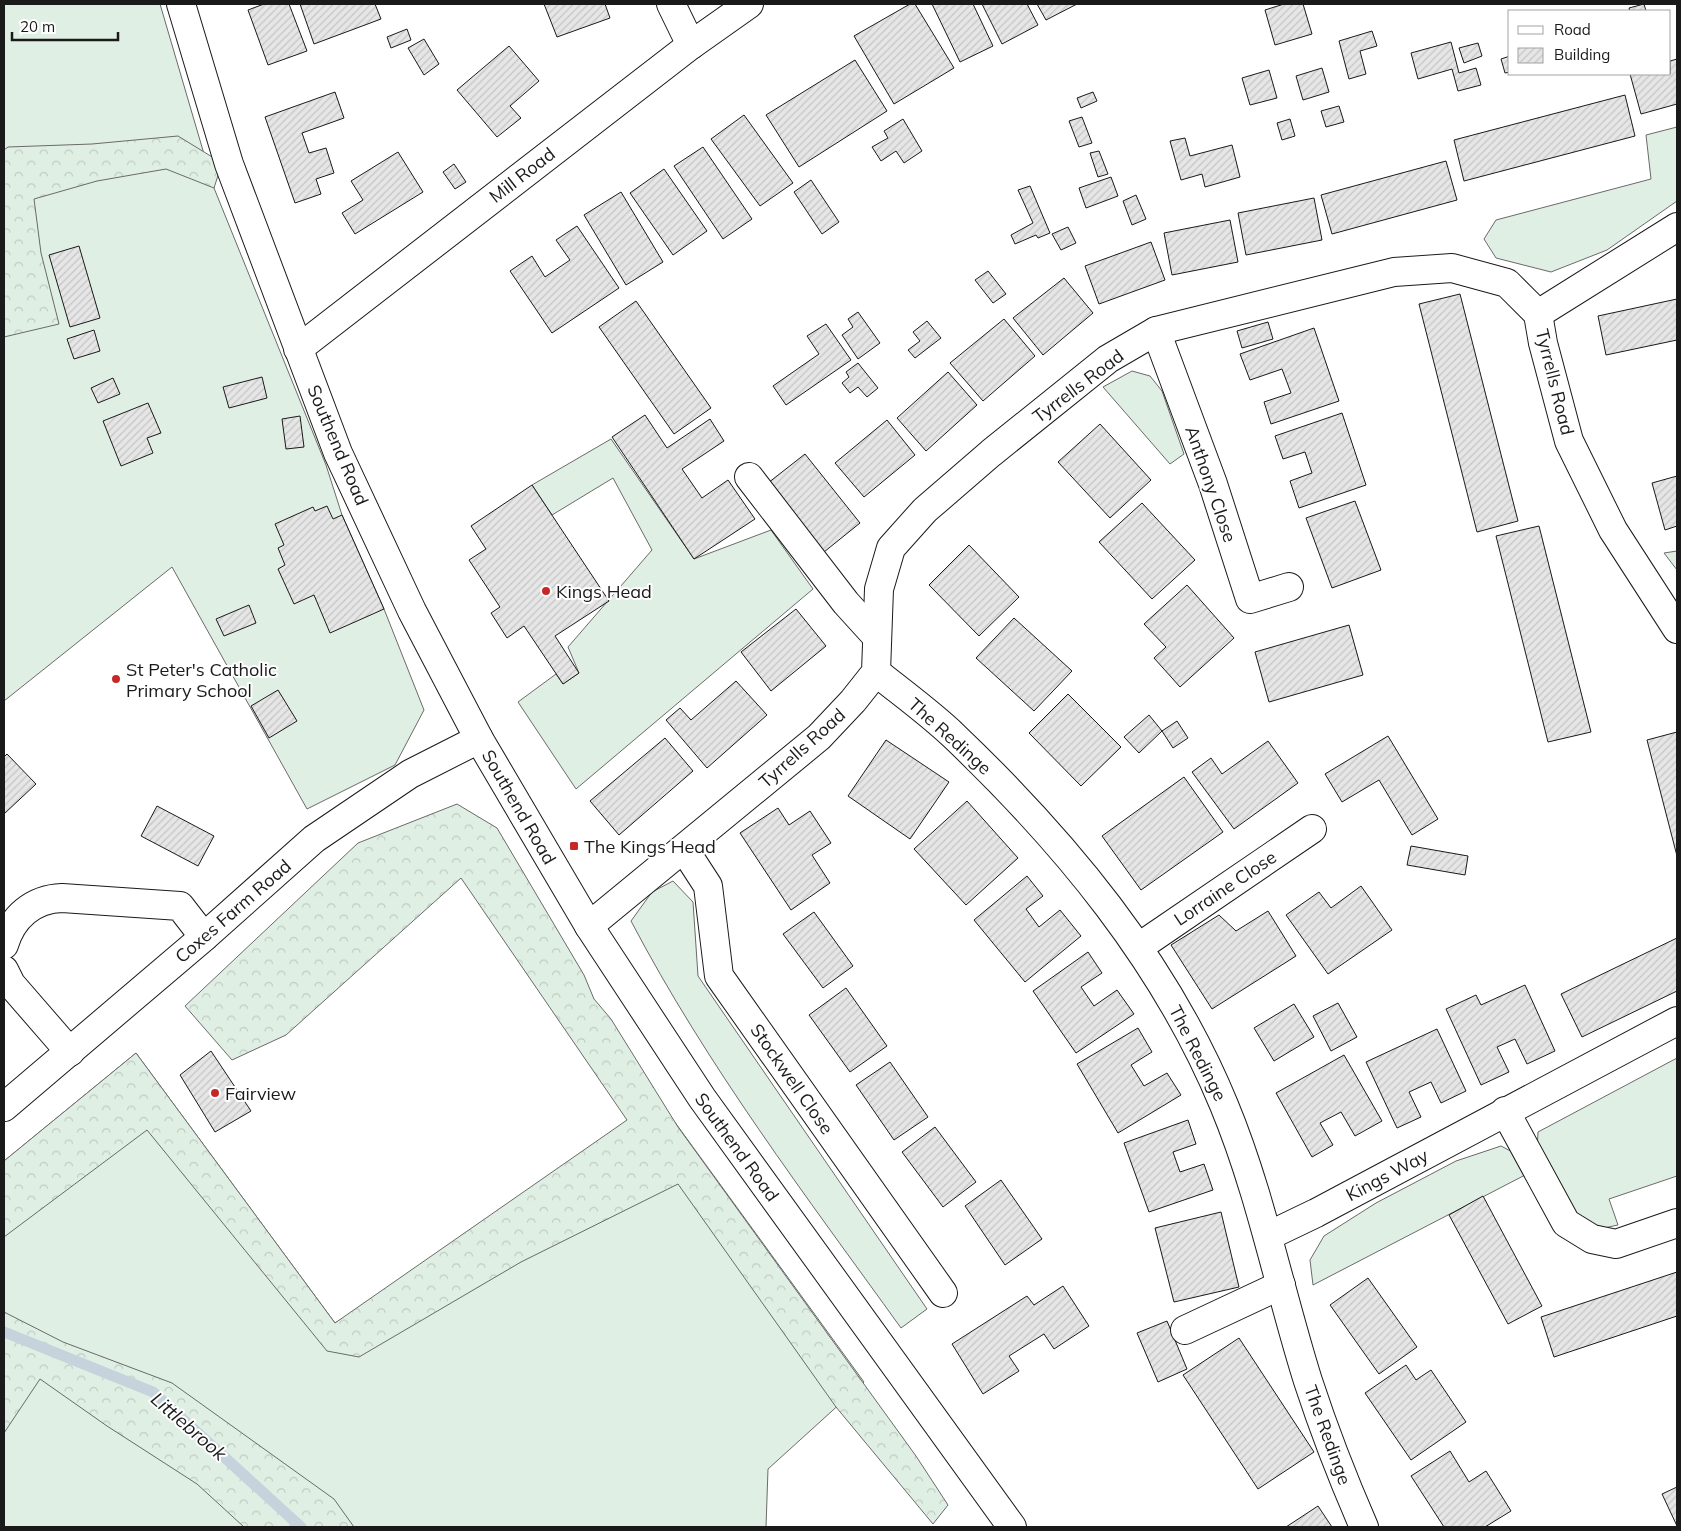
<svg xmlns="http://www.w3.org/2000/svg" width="1681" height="1531" viewBox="0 0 1681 1531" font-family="Mulish,sans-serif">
	<defs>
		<pattern id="forest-crowns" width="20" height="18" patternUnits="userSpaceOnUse" patternTransform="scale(1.25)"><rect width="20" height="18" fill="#e0efe3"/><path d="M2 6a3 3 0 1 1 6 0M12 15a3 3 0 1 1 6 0" fill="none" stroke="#c0ccc2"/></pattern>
		<pattern id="building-hatch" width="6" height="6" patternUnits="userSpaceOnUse" patternTransform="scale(1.25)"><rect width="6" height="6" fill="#e6e6e6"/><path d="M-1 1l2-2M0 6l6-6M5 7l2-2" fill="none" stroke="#c5c5c5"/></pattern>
	</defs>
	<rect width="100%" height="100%" fill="#fff"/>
	<g fill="#e0efe3" stroke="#6a6a6a">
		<path d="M4,4H160L214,188L326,465L342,515L384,609L424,710L395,765L307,809L172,567L4,701Z"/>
		<path d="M1677,127V201L1607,250L1551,272L1496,258L1484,239L1496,220L1651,179L1646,135Z"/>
		<path d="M1132,371L1150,376L1162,391L1184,454L1170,464L1103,387Z"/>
		<path d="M611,439L694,559L771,530L813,589L576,789L518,702L556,674L563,684L579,673L568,647L652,550L613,478L552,515L532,485Z"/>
		<path d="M1677,551V570L1664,553Z"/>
		<path d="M673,881L693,902L698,976L927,1309L901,1328C806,1196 707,1066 631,921L652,892Z"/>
		<path d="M136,1053L335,1323L674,1121L864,1382L768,1469L766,1527H4V1161Z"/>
		<path d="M1677,1058V1176L1609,1199L1618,1225L1604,1228L1578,1219L1537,1153L1538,1132Z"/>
		<path d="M1501,1146L1520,1156L1527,1174L1313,1285L1310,1260L1324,1236L1376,1203L1456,1161Z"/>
	</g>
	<g fill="url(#forest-crowns)" stroke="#6a6a6a">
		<path d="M178,136L222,163L214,188L166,169L97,181L34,199L41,253L59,324L4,337V150L8,147L92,144Z"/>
		<path d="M457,804L497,828L584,975L594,999L611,1019L678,1127L916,1456L948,1505L933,1524L836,1407L678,1184L521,1262L359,1357L327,1351L147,1130L4,1237V1161L136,1053L335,1323L627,1120L461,878L286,1035L232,1060L185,1006L358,843Z"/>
		<path d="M4,1312L63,1342L172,1383L334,1499L354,1527H244L197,1484L107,1426L40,1379L4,1433Z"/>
	</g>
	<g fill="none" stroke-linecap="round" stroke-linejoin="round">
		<path stroke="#c6d2dc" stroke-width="11" d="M4,1332L153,1392L301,1527"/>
	</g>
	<g fill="url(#building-hatch)" stroke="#1a1a1a">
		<path d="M264,4H289L307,51L268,65L248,10Z"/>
		<path d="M300,4H375L381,19L314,44Z"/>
		<path d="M544,4H605L610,18L557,37Z"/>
		<path d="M910,4H915L954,68L894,104L854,36Z"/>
		<path d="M932,4H973L993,46L960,62Z"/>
		<path d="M982,4H1027L1038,25L1002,44Z"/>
		<path d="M1037,4H1077L1046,20Z"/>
		<path d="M1284,4H1303L1312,34L1275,45L1265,10Z"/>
		<path d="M1644,4L1646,11H1630L1629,8Z"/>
		<path d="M407,29L411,40L391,48L387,37Z"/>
		<path d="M1372,31L1377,46L1360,51L1366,74L1349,79L1339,41Z"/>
		<path d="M424,39L439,64L424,75L408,48Z"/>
		<path d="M1451,42L1459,73L1476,68L1481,85L1458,91L1452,69L1418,79L1411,53Z"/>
		<path d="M1478,43L1482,56L1464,63L1459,48Z"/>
		<path d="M509,46L539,81L510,106L521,118L497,137L457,90Z"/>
		<path d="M1510,56V72L1505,73L1501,59Z"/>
		<path d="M1677,59V104L1641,114L1630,74H1670V61Z"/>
		<path d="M855,60L887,111L799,167L766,115Z"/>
		<path d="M1322,68L1329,92L1303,100L1296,76Z"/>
		<path d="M1269,70L1277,98L1250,105L1242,78Z"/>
		<path d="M335,92L344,118L302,133L309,153L326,148L334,173L316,179L321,194L295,203L265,117Z"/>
		<path d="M1093,92L1097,101L1081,108L1077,98Z"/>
		<path d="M1625,95L1635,136L1464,181L1454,140Z"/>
		<path d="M1339,106L1344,122L1326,127L1321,111Z"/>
		<path d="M744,115L793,183L760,206L711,139Z"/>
		<path d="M1082,117L1092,143L1079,147L1069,121Z"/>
		<path d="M903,119L922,151L904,163L896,151L881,161L872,147L888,138L884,131Z"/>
		<path d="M1290,119L1295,136L1282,140L1277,123Z"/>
		<path d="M1185,138L1190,156L1232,145L1240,177L1205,187L1202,174L1181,180L1170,141Z"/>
		<path d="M703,147L752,219L723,239L674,166Z"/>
		<path d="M1099,151L1108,174L1098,177L1090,153Z"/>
		<path d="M398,152L423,192L355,234L342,213L363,200L351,181Z"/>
		<path d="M1446,161L1457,200L1332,234L1321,195Z"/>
		<path d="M454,164L466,182L455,189L443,172Z"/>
		<path d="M664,169L707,231L673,255L630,193Z"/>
		<path d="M1111,177L1118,196L1086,208L1079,188Z"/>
		<path d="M811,180L839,222L822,234L794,192Z"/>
		<path d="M1030,186L1050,233L1038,238L1036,235L1015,244L1011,235L1033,223L1018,190Z"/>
		<path d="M621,192L663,262L626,285L584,215Z"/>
		<path d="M1136,195L1146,219L1132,225L1123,201Z"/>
		<path d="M1314,198L1322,240L1246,255L1238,213Z"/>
		<path d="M1230,220L1238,262L1172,275L1164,233Z"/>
		<path d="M577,226L619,288L552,333L510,271L532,256L545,277L570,260L556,240Z"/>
		<path d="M1068,227L1076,243L1061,250L1052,234Z"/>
		<path d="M1151,242L1165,280L1099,304L1085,266Z"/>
		<path d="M79,246L100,318L70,327L49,255Z"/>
		<path d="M988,271L1006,294L993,303L975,280Z"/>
		<path d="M1064,278L1093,313L1043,355L1013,318Z"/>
		<path d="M1460,294L1518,521L1477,532L1419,304Z"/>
		<path d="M1677,299V340L1606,355L1598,316Z"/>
		<path d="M636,301L711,408L674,434L599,327Z"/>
		<path d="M858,312L880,343L858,359L842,335L853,327L848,319Z"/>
		<path d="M1004,319L1035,356L983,401L950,363Z"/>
		<path d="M927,321L941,338L915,358L908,350L920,341L913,332Z"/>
		<path d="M1268,322L1273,339L1242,348L1237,331Z"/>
		<path d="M826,324L851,360L786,405L773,386L819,354L807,336Z"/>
		<path d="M1314,328L1339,401L1271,424L1264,402L1291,393L1282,369L1250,380L1240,354Z"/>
		<path d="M94,330L100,351L74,359L67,339Z"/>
		<path d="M858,363L878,388L867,397L858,387L850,393L842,383L849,377L846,372Z"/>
		<path d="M948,372L977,405L926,451L897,418Z"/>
		<path d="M262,377L267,398L229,408L223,387Z"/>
		<path d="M113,378L120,394L98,403L91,388Z"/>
		<path d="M148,403L161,433L147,438L153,453L121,466L103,421Z"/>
		<path d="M1342,413L1366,485L1299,508L1290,481L1312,473L1305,452L1283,459L1275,436Z"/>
		<path d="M645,415L667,448L710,419L724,441L682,469L702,498L728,480L755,519L694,559L612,437Z"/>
		<path d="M300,416L304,447L286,449L282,419Z"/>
		<path d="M887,420L915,455L864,497L835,463Z"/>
		<path d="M1100,424L1151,480L1110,518L1058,462Z"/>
		<path d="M805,454L860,523L824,552L768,483Z"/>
		<path d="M1677,476V526L1665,530L1652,483Z"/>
		<path d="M532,485L609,601L555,636L579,673L563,684L524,626L507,638L491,613L500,607L469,560L486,549L471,526Z"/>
		<path d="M1355,501L1381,570L1332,588L1306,518Z"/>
		<path d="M1142,503L1195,560L1152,599L1099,542Z"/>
		<path d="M327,506L333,519L342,515L384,609L330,633L314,595L294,604L278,569L285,565L278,548L284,545L275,524L313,507L315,511Z"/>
		<path d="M1539,526L1591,732L1548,742L1496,536Z"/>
		<path d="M969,545L1019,597L979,636L929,585Z"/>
		<path d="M1187,585L1234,638L1180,687L1154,658L1166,647L1144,624Z"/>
		<path d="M249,605L256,623L224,636L216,619Z"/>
		<path d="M796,609L826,646L771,691L741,652Z"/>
		<path d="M1014,618L1072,671L1034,711L976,658Z"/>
		<path d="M1349,625L1363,675L1269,702L1255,652Z"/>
		<path d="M736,681L767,715L707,768L666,720L680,708L691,720Z"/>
		<path d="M278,690L297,721L269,738L251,706Z"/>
		<path d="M1068,694L1121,747L1081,786L1029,733Z"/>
		<path d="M1149,715L1162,731L1139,753L1124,737Z"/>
		<path d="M1177,721L1188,738L1173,748L1162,731Z"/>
		<path d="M1677,732V856L1647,740Z"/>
		<path d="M1388,736L1438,819L1412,835L1379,780L1342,802L1325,774Z"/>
		<path d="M665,738L693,771L619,835L590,801Z"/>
		<path d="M886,740L949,782L910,839L848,796Z"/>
		<path d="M1268,741L1298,783L1234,829L1192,772L1211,758L1222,774Z"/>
		<path d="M7,754L36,784L4,814V757Z"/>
		<path d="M1184,777L1223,832L1141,890L1102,836Z"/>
		<path d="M967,801L1018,858L966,905L914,849Z"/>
		<path d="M157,806L214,836L198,866L141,836Z"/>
		<path d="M778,808L789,825L810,811L831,843L812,855L830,883L791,910L740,833Z"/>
		<path d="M1411,846L1468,856L1465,875L1407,865Z"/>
		<path d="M1027,876L1043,896L1026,909L1039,927L1060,910L1081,936L1025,982L974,920Z"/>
		<path d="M1361,886L1392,930L1328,974L1286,915L1319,892L1331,908Z"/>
		<path d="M1268,911L1296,956L1212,1009L1171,945L1219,915L1236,931Z"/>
		<path d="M814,912L853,966L823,988L783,934Z"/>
		<path d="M1677,938V991L1582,1037L1561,994Z"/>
		<path d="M1088,952L1102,973L1081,987L1094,1006L1117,990L1134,1014L1076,1053L1033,991Z"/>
		<path d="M1525,985L1555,1051L1527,1064L1515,1039L1497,1047L1509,1072L1481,1085L1446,1009L1476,995L1481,1005Z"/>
		<path d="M846,988L887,1046L850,1072L809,1015Z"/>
		<path d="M1338,1003L1357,1037L1331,1051L1313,1016Z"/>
		<path d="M1294,1004L1314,1037L1274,1061L1254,1028Z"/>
		<path d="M1138,1028L1152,1052L1131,1065L1144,1086L1167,1073L1181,1095L1118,1133L1077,1064Z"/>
		<path d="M1437,1029L1466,1091L1441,1103L1431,1082L1409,1092L1421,1117L1397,1128L1366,1062Z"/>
		<path d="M211,1051L251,1111L215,1132L180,1075Z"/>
		<path d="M1344,1055L1382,1121L1355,1136L1341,1112L1320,1123L1333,1145L1312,1157L1276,1093Z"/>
		<path d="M890,1062L928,1117L894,1140L856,1085Z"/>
		<path d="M1188,1120L1196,1144L1173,1152L1180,1172L1204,1164L1213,1190L1149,1212L1124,1143Z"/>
		<path d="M935,1127L976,1182L943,1207L902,1152Z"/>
		<path d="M1001,1180L1042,1239L1005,1265L965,1206Z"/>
		<path d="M1483,1196L1542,1306L1508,1324L1449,1215Z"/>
		<path d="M1221,1212L1239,1287L1174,1302L1155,1228Z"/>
		<path d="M1677,1272V1316L1554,1357L1541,1317Z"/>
		<path d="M1368,1278L1417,1347L1379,1374L1330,1305Z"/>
		<path d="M1063,1286L1089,1326L1054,1349L1044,1334L1009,1356L1019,1371L983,1394L952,1344L1027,1296L1034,1305Z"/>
		<path d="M1167,1321L1187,1369L1158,1382L1137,1333Z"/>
		<path d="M1239,1338L1314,1452L1258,1489L1183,1375Z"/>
		<path d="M1406,1365L1416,1380L1431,1370L1466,1422L1411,1460L1365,1393Z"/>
		<path d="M1450,1451L1469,1482L1486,1471L1511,1511L1485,1527H1444L1411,1476Z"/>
		<path d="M1677,1487V1526L1662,1494Z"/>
		<path d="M1318,1506L1332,1527H1286Z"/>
	</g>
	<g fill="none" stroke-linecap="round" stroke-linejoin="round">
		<g stroke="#1a1a1a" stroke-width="30">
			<g id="minor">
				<path d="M671,4L691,45"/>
				<path d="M1538,314L1677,227"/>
				<path d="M1156,331L1213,484L1250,599L1289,587"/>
				<path d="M298,349L691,45L749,4"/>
				<path d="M749,477L846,603L876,636"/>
				<path d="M876,672C902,693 930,713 954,736C1065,842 1165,962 1224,1105C1261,1194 1279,1289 1308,1381C1324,1430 1343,1479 1364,1527"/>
				<path d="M684,849L708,886L719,976L943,1293"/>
				<path d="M589,926L819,737L853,701L876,672L879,589L891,548L925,510L991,453L1108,359L1156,331L1394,272L1452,268L1507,283L1538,314L1543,343L1569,441L1613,530L1677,629"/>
				<path d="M4,945C12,917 33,899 62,898L180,906L204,937"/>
				<path d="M1139,947L1312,829"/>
				<path d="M4,970L11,984L70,1052"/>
				<path d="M4,1107L204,937L314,839L410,774L479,739"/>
				<path d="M1505,1111L1566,1223L1592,1239L1616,1244L1677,1223"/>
				<path d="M1268,1236L1316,1213L1677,1021"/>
				<path d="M1185,1330L1281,1285"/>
			</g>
		</g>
		<g stroke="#1a1a1a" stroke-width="30">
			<path id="major" d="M181,4L229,164L338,453L412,611L479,739L589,926L702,1098L1012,1527"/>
		</g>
		<use href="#minor" stroke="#fff" stroke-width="28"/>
		<use href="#major" stroke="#fff" stroke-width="28"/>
	</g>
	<g fill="#c62828" stroke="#fff" stroke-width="2">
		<circle cx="546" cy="591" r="5"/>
		<circle cx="116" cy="679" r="5"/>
		<rect x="569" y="841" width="10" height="10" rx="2.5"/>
		<circle cx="215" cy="1093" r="5"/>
	</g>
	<g text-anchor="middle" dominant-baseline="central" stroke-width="4" stroke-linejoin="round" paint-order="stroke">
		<g font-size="18" fill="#1a1a1a" stroke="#fff">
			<text transform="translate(522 175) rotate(-38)">Mill Road</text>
			<text transform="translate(1555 382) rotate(76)">Tyrrells Road</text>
			<text transform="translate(1078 386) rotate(-37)">Tyrrells Road</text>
			<text transform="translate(338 445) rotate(67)">Southend Road</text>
			<text transform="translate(1211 484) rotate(71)">Anthony Close</text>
			<text transform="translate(950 736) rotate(42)">The Redinge</text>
			<text transform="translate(802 748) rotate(-42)">Tyrrells Road</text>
			<text transform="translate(519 807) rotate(60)">Southend Road</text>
			<text transform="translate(1225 888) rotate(-34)">Lorraine Close</text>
			<text transform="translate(233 911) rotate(-41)">Coxes Farm Road</text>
			<text transform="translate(1198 1053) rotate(63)">The Redinge</text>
			<text transform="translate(792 1079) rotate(55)">Stockwell Close</text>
			<text transform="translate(737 1147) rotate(54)">Southend Road</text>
			<text transform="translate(1387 1175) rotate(-28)">Kings Way</text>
			<text transform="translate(1328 1435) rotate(70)">The Redinge</text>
		</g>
		<g font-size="18" fill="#1a1a1a" stroke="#fff" text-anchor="start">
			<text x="556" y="591">Kings Head</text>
			<text x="126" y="669">St Peter's Catholic<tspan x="126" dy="21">Primary School</tspan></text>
			<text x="584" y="846">The Kings Head</text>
			<text x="225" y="1093">Fairview</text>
		</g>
		<g font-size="19" font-style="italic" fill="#1a1a1a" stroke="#fff">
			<text transform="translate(189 1426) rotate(41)">Littlebrook</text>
		</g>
	</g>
	<rect width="1681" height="1531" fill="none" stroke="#1a1a1a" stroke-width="10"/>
	<rect x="1508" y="10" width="162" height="65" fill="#ffffff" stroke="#a3a3a3"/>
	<rect x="1518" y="26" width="25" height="8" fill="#ffffff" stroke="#a3a3a3"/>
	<text x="1554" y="35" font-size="15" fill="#1a1a1a">Road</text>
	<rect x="1518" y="48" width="25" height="15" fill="url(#building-hatch)" stroke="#a3a3a3"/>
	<text x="1554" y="60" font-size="15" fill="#1a1a1a">Building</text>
	<path d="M12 32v8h106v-8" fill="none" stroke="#1a1a1a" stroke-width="2.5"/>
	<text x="20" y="32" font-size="15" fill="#1a1a1a" stroke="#ffffff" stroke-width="4" paint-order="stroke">20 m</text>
</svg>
